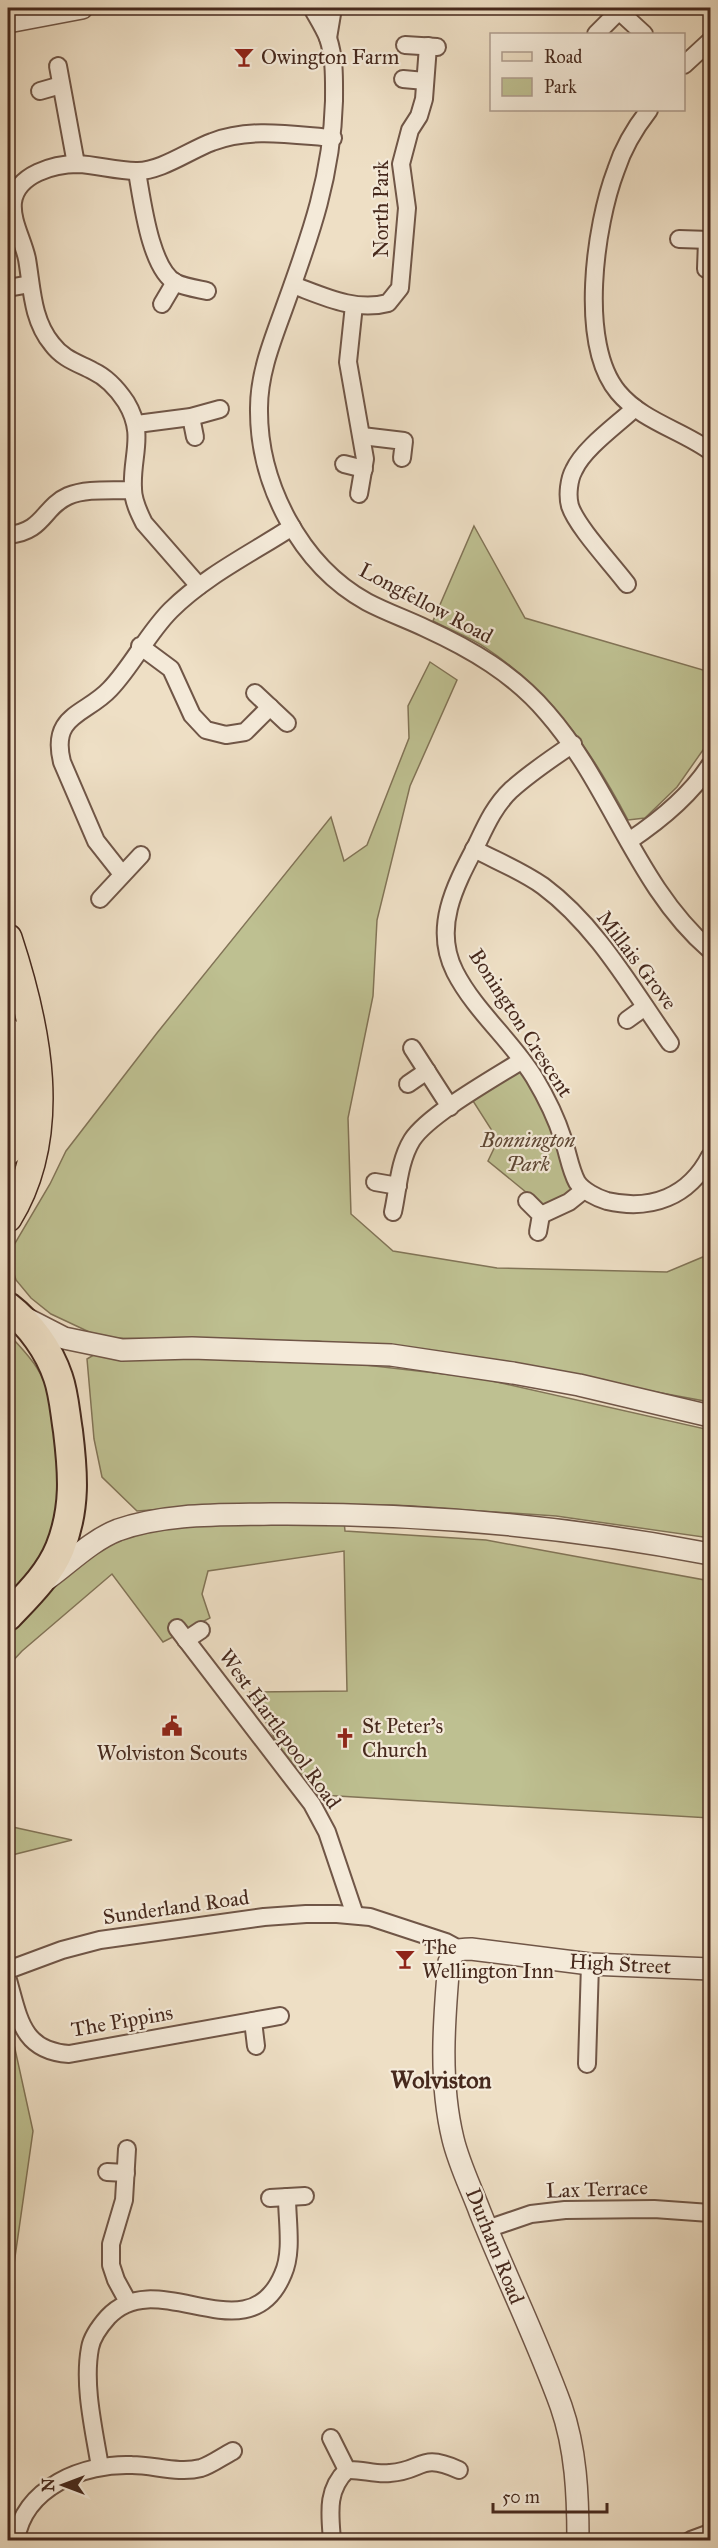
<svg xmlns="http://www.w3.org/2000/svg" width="718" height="2548" viewBox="0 0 718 2548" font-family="'IM FELL Great Primer',serif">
	<rect width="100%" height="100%" fill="#eedfc5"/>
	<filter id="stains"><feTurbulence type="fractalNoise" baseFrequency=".00333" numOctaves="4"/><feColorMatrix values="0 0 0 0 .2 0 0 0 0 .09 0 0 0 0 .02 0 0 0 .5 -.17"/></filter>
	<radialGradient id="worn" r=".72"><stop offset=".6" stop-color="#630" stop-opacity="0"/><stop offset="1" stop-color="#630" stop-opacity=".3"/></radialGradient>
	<g fill="#bec091" stroke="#827457" stroke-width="1.5">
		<path d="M474,526L525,618L710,672V740L677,787L645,818L628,820C592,752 552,692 486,648C470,637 450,630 433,621Z"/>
		<path d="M430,662L457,680L410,786L377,920L373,996L348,1118L351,1214L393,1251L497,1268L667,1272L710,1254V1402L484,1360L316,1341L102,1338L51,1314L31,1298L16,1280L8,1255L50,1184L66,1151L157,1033L331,817L344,861L367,845L409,738L408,706Z"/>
		<path d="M520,1071L544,1104L572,1186L569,1194L543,1206L488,1161L498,1140L473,1101L515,1072Z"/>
		<path d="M8,1333C17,1344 29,1355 37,1368C64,1408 69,1519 42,1560C33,1574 19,1585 8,1597Z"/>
		<path d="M97,1353L287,1356L479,1378L710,1430V1538L556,1516L392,1505H221L137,1511L102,1477L94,1439L87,1359Z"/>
		<path d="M250,1521H344L345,1531L486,1540L710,1581V1818L304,1794L250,1692L347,1691L344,1551L208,1571L202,1594L210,1618L163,1642L112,1574L22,1651L8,1666V1628L49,1588L112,1543L150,1528Z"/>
		<path d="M8,1826L72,1840L8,1856Z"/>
		<path d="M8,2017L33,2131L8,2306Z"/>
	</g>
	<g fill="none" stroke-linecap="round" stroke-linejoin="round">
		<g stroke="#705647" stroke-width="20">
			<g id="minor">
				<path d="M312,8C317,17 324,28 328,38C335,59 334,80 334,101C332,175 311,234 286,303C274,337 259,371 259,408C258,483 300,565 367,602C386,612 406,619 425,628C471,649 514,674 547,713C611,786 636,886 710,950"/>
				<path d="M596,34L619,11L644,34"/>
				<path d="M328,38L333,8"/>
				<path d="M405,45L437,47"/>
				<path d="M684,65L710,41"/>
				<path d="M58,66L76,164"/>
				<path d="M403,79L425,81"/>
				<path d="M40,91L61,85"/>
				<path d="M649,110C635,128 623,148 616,170C595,225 578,344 618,392C642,421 681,430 710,451"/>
				<path d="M137,172C142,199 150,269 176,283C185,287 198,289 207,291"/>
				<path d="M679,239L710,240"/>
				<path d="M706,269L707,240"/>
				<path d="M293,285C323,296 355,312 388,303L400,288L407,208L401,164L410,130L419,116L424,99L428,46"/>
				<path d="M8,288L30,284"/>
				<path d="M162,304L175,282"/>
				<path d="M354,305L348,362L365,459L359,494"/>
				<path d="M191,417L195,437"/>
				<path d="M137,424L191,417L220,409"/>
				<path d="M362,436L404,441L402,458"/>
				<path d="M344,464L364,469"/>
				<path d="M8,535C44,532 43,507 68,496C87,488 112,491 133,490"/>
				<path d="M627,584C612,564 577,527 570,506C567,495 569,479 574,470C584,448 617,425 635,408"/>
				<path d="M199,586L144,523C139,513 133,501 133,489C131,455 146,435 126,402C118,390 106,377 93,371C78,363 63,359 52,344C32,320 32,288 27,259C23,240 11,221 13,202C17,174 54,164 78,164C97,165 117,171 136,171C160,172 190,150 212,142C250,127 293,135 333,138"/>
				<path d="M140,646L171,669L192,715L206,730L226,735L245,732L270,707"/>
				<path d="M255,693L287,723"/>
				<path d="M573,744C552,758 530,773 511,790C495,805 486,825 477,844C456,884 432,927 455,972C475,1011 511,1040 534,1077C546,1097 556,1117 563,1139C568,1153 570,1169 577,1182C583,1191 597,1198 607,1201C651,1211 689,1197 710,1156"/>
				<path d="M629,841C659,821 690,796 710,765"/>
				<path d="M474,849C497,861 522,871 543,886C597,926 632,989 670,1043"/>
				<path d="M122,874L96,841L62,762C50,714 86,715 110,689C133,665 147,634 171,610C205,576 252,553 292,527"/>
				<path d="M100,899L141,855"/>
				<path d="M627,1020L645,1007"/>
				<path d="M412,1048L450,1107"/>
				<path d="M408,1084L427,1071"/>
				<path d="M375,1182L398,1186"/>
				<path d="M527,1201L541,1215L538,1232"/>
				<path d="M393,1212C398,1189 399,1161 412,1140C428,1115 494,1078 521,1061"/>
				<path d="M541,1215L569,1202L584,1190"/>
				<path d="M177,1628L312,1804L327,1832L355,1915"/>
				<path d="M186,1640L201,1630"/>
				<path d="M8,1970L62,1950L100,1940L264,1917L306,1914H337L370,1917L446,1942L459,1949"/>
				<path d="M8,1980C19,2018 22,2051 69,2054L280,2016"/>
				<path d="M253,2021L256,2046"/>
				<path d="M587,2064L590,1964"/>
				<path d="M127,2149L124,2200L111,2244V2265L116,2280L128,2302"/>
				<path d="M107,2172L126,2173"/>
				<path d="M270,2198L305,2196"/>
				<path d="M487,2229L531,2214L565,2210L654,2209L710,2213"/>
				<path d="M331,2438L347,2470C362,2469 375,2475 390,2473C424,2471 419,2452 459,2470"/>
				<path d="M100,2467C94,2430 83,2385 90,2348C92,2336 100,2326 108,2317C158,2263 248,2358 283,2274C293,2252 287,2221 287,2197"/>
				<path d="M16,2540C24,2487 84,2463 132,2465C154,2465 179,2474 201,2468C211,2465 223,2456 233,2451"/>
				<path d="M332,2540C330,2514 326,2490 347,2470"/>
				<path d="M691,2540L710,2533"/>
			</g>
		</g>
		<g stroke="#705647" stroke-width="24">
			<g id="tertiary">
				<path d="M8,22L82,8"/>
				<path d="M27,1319L64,1338L122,1350L192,1348L391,1355L513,1373L579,1385L710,1416"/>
				<path d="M47,1579C69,1563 92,1540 118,1530C166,1513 221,1515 271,1514C418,1513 566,1526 710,1554"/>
				<path d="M578,2540C578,2495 576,2449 561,2406C537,2340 506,2277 480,2212C471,2188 459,2164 453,2139C439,2082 444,2020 449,1962C454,1950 458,1949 471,1949L590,1964L710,1969"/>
			</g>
		</g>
		<g stroke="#46291d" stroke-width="30">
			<g id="primary">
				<path d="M8,938C37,1026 60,1133 8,1218"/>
				<path d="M8,1032C16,1073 16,1110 8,1151"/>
			</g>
		</g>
		<g stroke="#46291d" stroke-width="32">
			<path id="trunk" d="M8,1307C30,1324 49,1350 58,1377C64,1394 65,1413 68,1431C73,1472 76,1508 60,1548C49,1575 28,1595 8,1616"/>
		</g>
		<use href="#minor" stroke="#f4ead9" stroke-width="16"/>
		<use href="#tertiary" stroke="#f4ead9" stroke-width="21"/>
		<use href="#primary" stroke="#eedfc5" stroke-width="27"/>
		<use href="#trunk" stroke="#eedfc5" stroke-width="28"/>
	</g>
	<defs>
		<g id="bar-bare" transform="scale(1.62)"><path d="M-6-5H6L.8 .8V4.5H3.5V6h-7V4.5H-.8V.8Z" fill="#8f2418" stroke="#f4ead9" stroke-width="2.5" paint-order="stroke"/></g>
		<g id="civic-bare" transform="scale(1.62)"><path d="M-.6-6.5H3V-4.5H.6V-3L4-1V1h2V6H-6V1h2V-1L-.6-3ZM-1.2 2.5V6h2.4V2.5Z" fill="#8f2418" stroke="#f4ead9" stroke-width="2.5" paint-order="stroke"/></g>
		<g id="church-bare" transform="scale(1.62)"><path d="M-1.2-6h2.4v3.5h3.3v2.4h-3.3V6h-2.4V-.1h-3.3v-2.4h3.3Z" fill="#8f2418" stroke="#f4ead9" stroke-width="2.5" paint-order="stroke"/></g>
	</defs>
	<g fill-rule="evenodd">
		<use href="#bar-bare" x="244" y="57"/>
		<use href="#civic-bare" x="172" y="1726"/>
		<use href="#church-bare" x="345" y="1738"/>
		<use href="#bar-bare" x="405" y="1959"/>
	</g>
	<g text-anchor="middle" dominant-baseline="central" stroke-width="4.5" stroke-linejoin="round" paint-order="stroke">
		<g font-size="21" fill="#46291d" stroke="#f4ead9" text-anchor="start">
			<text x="261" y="57">Owington Farm</text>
			<text x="362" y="1726">St Peter's<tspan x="362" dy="24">Church</tspan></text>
			<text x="172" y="1753" text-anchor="middle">Wolviston Scouts</text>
			<text x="422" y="1947">The<tspan x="422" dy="24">Wellington Inn</tspan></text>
		</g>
		<g font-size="21" fill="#46291d" stroke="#f4ead9">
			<text transform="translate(381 209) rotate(-90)">North Park</text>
			<text transform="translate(426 603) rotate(28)">Longfellow Road</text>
			<text transform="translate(637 960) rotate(53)">Millais Grove</text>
			<text transform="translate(521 1023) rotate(57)">Bonington Crescent</text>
			<text transform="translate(280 1729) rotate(54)">West Hartlepool Road</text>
			<text transform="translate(176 1907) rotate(-8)">Sunderland Road</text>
			<text transform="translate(620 1964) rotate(3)">High Street</text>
			<text transform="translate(122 2021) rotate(-10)">The Pippins</text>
			<text transform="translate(597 2189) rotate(-2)">Lax Terrace</text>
			<text transform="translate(495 2246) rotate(68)">Durham Road</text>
		</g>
		<g font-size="21" font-style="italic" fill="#5e4734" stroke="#f4ead9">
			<text x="528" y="1140">Bonnington<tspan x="528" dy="24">Park</tspan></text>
		</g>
		<g font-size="24" font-weight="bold" fill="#46291d" stroke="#f4ead9">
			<text x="441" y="2080">Wolviston</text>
		</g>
	</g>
	<rect width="718" height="2548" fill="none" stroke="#eedfc5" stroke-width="30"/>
	<rect x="9" y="9" width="700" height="2530" fill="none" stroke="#46291d" stroke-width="3"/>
	<rect x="15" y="15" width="688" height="2518" fill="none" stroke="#46291d" stroke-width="1.5"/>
	<rect x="490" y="33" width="195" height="78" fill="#f4ead9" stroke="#ae9d8e" stroke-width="1.5"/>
	<rect x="502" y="52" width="30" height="9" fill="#eedfc5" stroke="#ae9d8e" stroke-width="1.5"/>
	<text x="544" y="63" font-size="18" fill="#46291d">Road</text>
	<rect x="502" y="78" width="30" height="18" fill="#bec091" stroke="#ae9d8e" stroke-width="1.5"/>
	<text x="544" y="93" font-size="18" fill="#46291d">Park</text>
	<g transform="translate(63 2485) rotate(270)" stroke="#f4ead9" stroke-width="4.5" paint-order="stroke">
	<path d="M0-4.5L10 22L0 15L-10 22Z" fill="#46291d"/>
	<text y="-9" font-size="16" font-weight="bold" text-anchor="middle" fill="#46291d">N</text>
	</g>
	<path d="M493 2503v9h114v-9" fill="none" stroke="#46291d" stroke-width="3"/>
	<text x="502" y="2503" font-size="18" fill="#46291d" stroke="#f4ead9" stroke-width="4.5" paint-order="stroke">50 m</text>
	<rect width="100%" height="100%" filter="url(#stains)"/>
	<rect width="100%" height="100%" fill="url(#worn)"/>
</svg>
